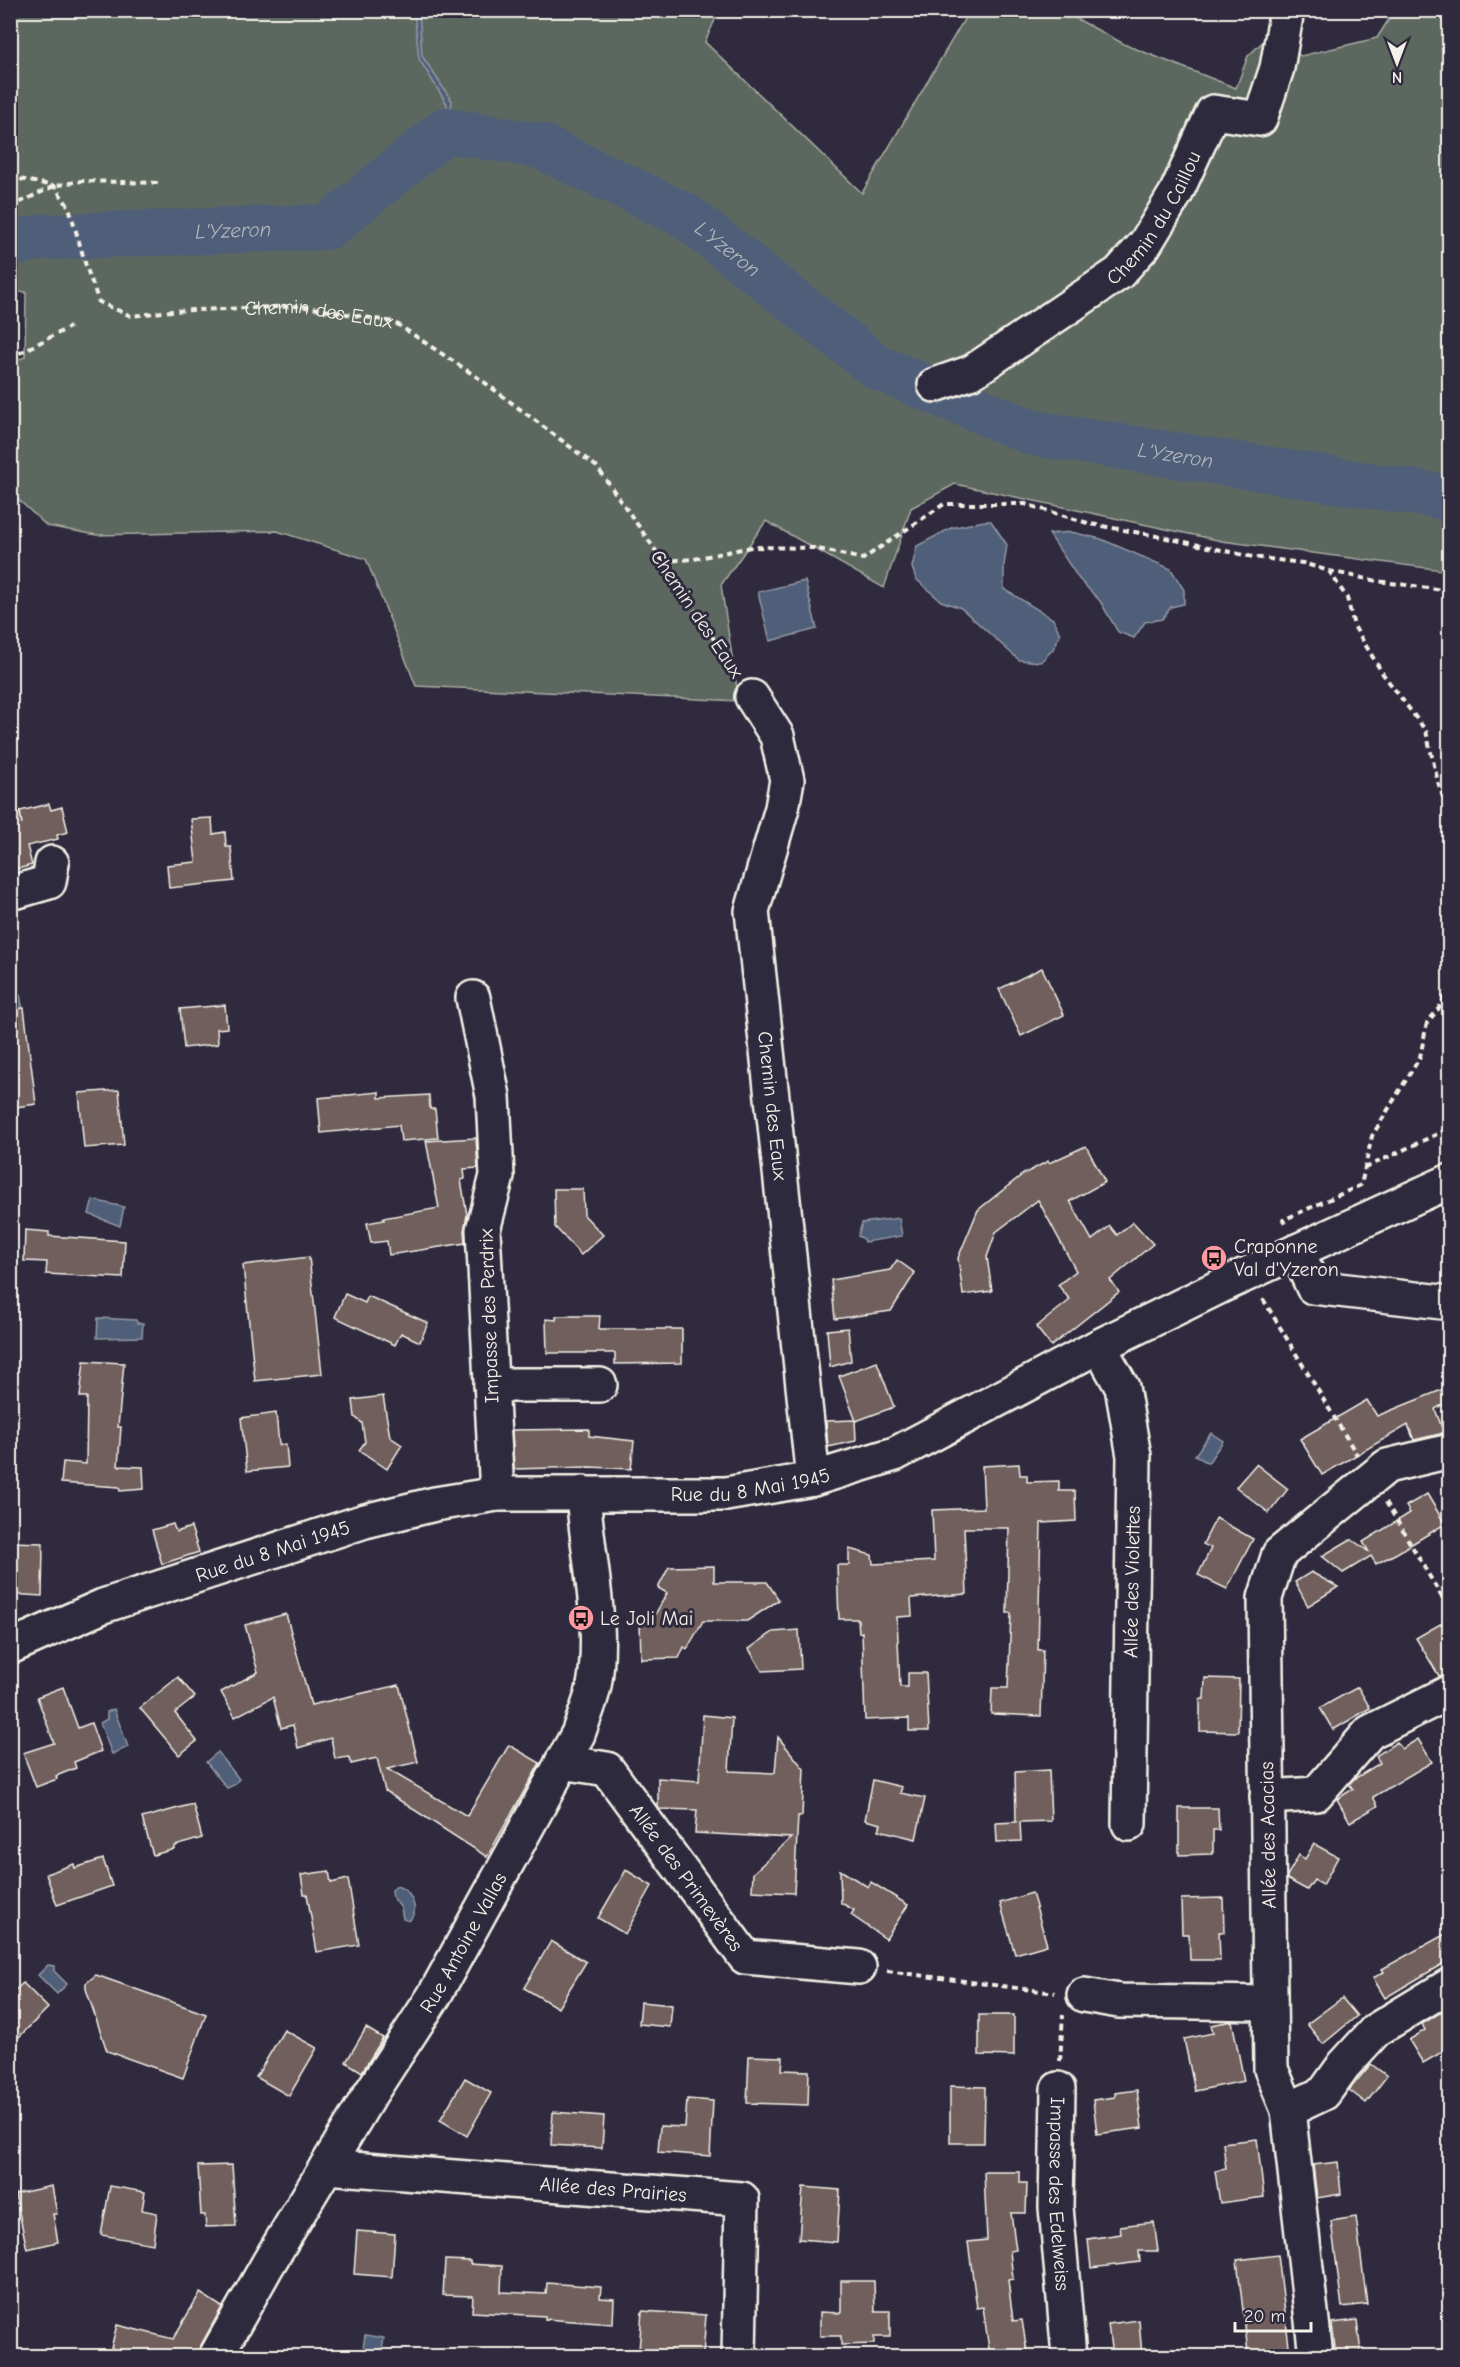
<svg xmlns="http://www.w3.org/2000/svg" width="1460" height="2367" viewBox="0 0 1460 2367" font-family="'Comic Neue',sans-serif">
	<rect width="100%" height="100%" fill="#2f2a3d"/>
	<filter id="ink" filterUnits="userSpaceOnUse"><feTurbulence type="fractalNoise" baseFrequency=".0167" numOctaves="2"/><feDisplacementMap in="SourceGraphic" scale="12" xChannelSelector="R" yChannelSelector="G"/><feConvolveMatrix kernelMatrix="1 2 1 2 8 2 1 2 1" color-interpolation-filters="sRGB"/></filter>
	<g filter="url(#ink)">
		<path fill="#5b685e" stroke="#a8aca3" stroke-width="1.5" d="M11,11H719L705,42L862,193L969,11H1062L1126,45L1236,88L1248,56L1271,34L1301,56L1377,38L1394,11H1449V571L1222,541L955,484L911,508L884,588L766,521L721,585L739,701L416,686L366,559L277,531L97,535L47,526L11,493V362L25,357L26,292H11Z"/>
		<g fill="#505e79" stroke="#9299a5" stroke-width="1.5">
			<path d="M414,11H419L422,56L452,101L447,133L444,130L447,104L419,59Z"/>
			<path d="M984,521H991L1007,545L1004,565V589L1053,619L1060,634L1053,649L1041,662L1019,660L961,608L941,601L916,579L912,567L917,546L951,528Z"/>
			<path d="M1071,532L1101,539L1171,569L1184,590V604L1171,607L1162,619L1145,622L1134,638L1118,632L1100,601L1079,579L1049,534Z"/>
			<path d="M805,581L817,629L770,641L758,592Z"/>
			<path d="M20,995L23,1010L11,1012V996Z"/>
			<path d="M93,1200L124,1207L120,1226L89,1214Z"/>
			<path d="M899,1218L902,1236L865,1242L864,1239L858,1236L862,1223Z"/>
			<path d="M98,1318L136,1320L137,1323H143L142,1337L97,1338Z"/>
			<path d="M1211,1433L1223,1441L1208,1463L1195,1455Z"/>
			<path d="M114,1709L128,1747L112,1754L100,1723L107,1719V1712Z"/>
			<path d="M218,1752L239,1779L234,1785L227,1788L206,1762Z"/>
			<path d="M397,1886C409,1890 416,1902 414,1915L409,1921L403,1919L401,1908L392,1896V1890Z"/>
			<path d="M48,1965L54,1966V1971L67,1984L57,1994L38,1975Z"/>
			<path d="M365,2335L384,2338L381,2356H362Z"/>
		</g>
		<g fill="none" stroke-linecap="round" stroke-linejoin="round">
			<path stroke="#505e79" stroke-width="46" id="s1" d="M10,244L42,237L328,227L446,130L540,146L686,216L877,367L1033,433L1450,498"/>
		</g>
		<g fill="#705e5d" stroke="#f4f1e8" stroke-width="1.5">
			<path d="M49,804L51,810L62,807L68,832L57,835L58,839L27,846L32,865L10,871V810L19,809L22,824L20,811Z"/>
			<path d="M212,818L213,834L225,832L226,847H231L234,881L169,888L167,865L196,862L191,819Z"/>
			<path d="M1042,968L1064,1015L1021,1036L999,989Z"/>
			<path d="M225,1005L227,1028L217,1029L218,1044L184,1048L180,1009Z"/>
			<path d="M24,1008L36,1104L10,1108V1009Z"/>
			<path d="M119,1090L124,1145L84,1148L79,1093Z"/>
			<path d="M379,1092V1098L429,1095L430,1109H435L438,1138L401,1141L399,1125L321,1133L318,1098Z"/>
			<path d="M476,1138L478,1168L464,1169L465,1179L461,1180L467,1215L464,1231L465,1243L389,1255L387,1241L371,1243L367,1223L384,1220L383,1218L439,1208L426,1141Z"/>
			<path d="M1086,1146L1105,1182L1070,1201L1092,1240L1110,1226L1117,1235L1133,1222L1153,1244L1110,1280L1119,1292L1051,1346L1036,1327L1070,1300L1058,1285L1076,1271L1038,1200L996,1232L987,1257L992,1291L963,1295L958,1258L978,1210L1022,1175L1048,1161L1049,1163Z"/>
			<path d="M554,1189H583L584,1215L603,1235L581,1255L555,1227Z"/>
			<path d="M25,1230L49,1232V1236L125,1241L123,1278L46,1274L47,1262L24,1261Z"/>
			<path d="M309,1257L322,1374L255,1381L243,1265Z"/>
			<path d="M897,1260L915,1273L891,1311L835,1319L831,1280L890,1270Z"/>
			<path d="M345,1294L365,1303L368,1296L428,1323L420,1342L401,1333L395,1345L335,1317Z"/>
			<path d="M556,1316H600L599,1329H682V1363L615,1364V1353H547L546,1319L556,1320Z"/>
			<path d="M848,1328L851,1361L830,1367L827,1330Z"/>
			<path d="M84,1361L124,1363L118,1427H121L118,1466L143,1467L144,1489L120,1491L119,1487L61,1483L63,1462L86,1464L87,1397H80Z"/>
			<path d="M877,1362L894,1407L856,1421L839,1376Z"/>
			<path d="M1444,1389L1449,1401L1435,1409L1444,1433L1414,1440L1408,1425L1322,1475L1300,1439L1367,1400L1377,1416Z"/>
			<path d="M383,1396L390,1437L402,1445L387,1469L359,1450L365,1442L362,1423L355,1417L353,1400Z"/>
			<path d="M276,1413L279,1445L286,1444L288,1467L247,1471L241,1418Z"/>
			<path d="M855,1420L856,1441L828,1447L826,1421Z"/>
			<path d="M589,1429V1436L634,1441L631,1469L590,1467L514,1469L512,1430Z"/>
			<path d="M1019,1464L1020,1475H1027V1482L1059,1481V1491H1075L1076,1521L1041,1523L1038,1650H1043L1041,1716L991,1714L992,1688H1008L1011,1613H1007L1009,1528H964L967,1594L911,1598L912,1616L897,1617L900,1687H908V1673H926L929,1731H909V1718L865,1720L862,1632L859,1633L858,1619H839L837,1565H849V1549L872,1555L873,1564L934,1561L932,1510L984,1508L982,1466Z"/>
			<path d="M1256,1464L1288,1489L1269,1513L1236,1487Z"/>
			<path d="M1427,1494L1445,1524L1397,1553L1376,1564L1371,1556L1343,1573L1322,1556L1351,1539L1369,1552L1363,1542L1410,1513L1406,1506Z"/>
			<path d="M1216,1518L1253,1539L1227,1589L1198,1575L1211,1548L1203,1544Z"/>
			<path d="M173,1524L176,1532L191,1527L199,1552L162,1564L152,1530Z"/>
			<path d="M10,1542L43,1543L42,1596L10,1594Z"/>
			<path d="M714,1566V1582H767L779,1600L747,1621H703L687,1649L684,1647L679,1658L641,1659L640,1621L652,1620L667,1593L658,1588L669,1567Z"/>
			<path d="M1311,1572L1338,1587L1308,1606L1295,1582Z"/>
			<path d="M286,1614L311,1705L399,1685L418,1762L387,1769L467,1816L509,1745L540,1763L487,1857L385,1791L377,1758L351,1764L349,1757L335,1759L331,1738L298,1748L293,1725L281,1728L273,1697L235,1717L221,1692L258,1672L245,1625Z"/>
			<path d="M1442,1623L1449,1635V1674L1439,1676L1416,1638Z"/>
			<path d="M799,1630L801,1669L762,1671L749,1649L773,1632Z"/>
			<path d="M178,1677L195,1697L175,1713L197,1741L179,1755L140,1708Z"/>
			<path d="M1205,1678L1239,1679L1238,1732L1200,1731V1699H1204Z"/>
			<path d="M63,1687L78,1728L91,1723L101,1751L74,1762L76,1768L56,1776L57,1779L36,1787L23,1753L54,1743L37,1697Z"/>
			<path d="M1358,1687L1370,1708L1333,1730L1320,1708Z"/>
			<path d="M703,1715L732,1718L729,1771L775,1773L778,1737L804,1769L802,1816H798L794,1893L752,1891L753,1873L791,1838L695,1833L697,1810L659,1809L658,1806V1778L699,1781Z"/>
			<path d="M1418,1739L1432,1762L1373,1797L1378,1806L1350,1822L1337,1799L1353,1789L1349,1784L1354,1779L1380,1763L1376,1756L1397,1742L1402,1749Z"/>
			<path d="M1049,1770L1051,1821L1020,1822L1021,1841L997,1842L996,1823L1016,1822L1015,1772Z"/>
			<path d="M873,1780L902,1787L900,1793L925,1798L916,1839L879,1830L881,1824L865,1820Z"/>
			<path d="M193,1804L202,1838L175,1846V1849L153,1855L142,1818Z"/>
			<path d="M1179,1808H1218L1219,1830H1213V1854L1179,1855Z"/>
			<path d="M1314,1844L1338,1857L1323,1885L1314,1880L1307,1890L1287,1879V1876L1299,1855L1305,1859Z"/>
			<path d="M103,1859L112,1886L57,1905L46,1874L74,1864L75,1868Z"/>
			<path d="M626,1870L652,1886L625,1934L598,1918Z"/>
			<path d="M840,1870L868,1887L871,1882L908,1905L886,1939L851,1915L854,1910L841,1903Z"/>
			<path d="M329,1871L331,1883L348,1879L359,1945L317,1952L307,1894H304L301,1875Z"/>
			<path d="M1032,1893L1047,1945L1015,1954L1000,1903Z"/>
			<path d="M1223,1898L1224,1932H1219L1220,1960H1190L1189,1934H1182L1181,1899Z"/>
			<path d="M1449,1932V1960L1385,1998L1373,1978L1384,1972L1382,1969Z"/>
			<path d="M551,1941L586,1962L558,2008L524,1988Z"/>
			<path d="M96,1975L206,2014L183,2078L107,2051L86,1989V1983Z"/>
			<path d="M23,1983L48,2008L10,2046V1995Z"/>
			<path d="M1342,1998L1357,2016L1323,2044L1307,2024Z"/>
			<path d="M641,2002L672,2005L670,2027L639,2024Z"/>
			<path d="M1449,2007V2048L1423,2063L1409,2040L1425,2030L1422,2024Z"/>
			<path d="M979,2015H1014V2056L979,2055Z"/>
			<path d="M1232,2021L1244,2081L1195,2091L1184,2039L1213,2033L1211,2025Z"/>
			<path d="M366,2028L383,2038L362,2072L346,2062Z"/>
			<path d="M284,2030L317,2048L289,2096L256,2077Z"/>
			<path d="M749,2056L783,2057L782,2070L809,2071L808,2105L747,2103Z"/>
			<path d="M1371,2064L1387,2076L1366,2103L1349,2090Z"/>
			<path d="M465,2078L491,2093L467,2136L440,2120Z"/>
			<path d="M950,2086L985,2087L984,2143H950Z"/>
			<path d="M1137,2090L1142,2128L1097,2134L1093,2100L1115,2097V2093Z"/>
			<path d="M687,2099L713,2101L710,2156L658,2152L660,2126L685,2127Z"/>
			<path d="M553,2112L604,2116L602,2148L551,2145Z"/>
			<path d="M1257,2139L1264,2197L1220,2203L1215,2171L1226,2169L1223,2143Z"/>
			<path d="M1338,2162L1341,2194L1317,2198L1313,2165Z"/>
			<path d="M232,2165L236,2226L206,2227L205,2215H201L198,2166Z"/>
			<path d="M984,2172H1020V2183H1027L1026,2213H1011L1016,2250L1010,2251L1013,2279L1008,2280L1013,2321L1022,2320L1027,2352L1024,2353V2356H990L983,2307L977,2308L968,2242L987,2240Z"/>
			<path d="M52,2186L57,2214H53L58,2242L27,2249L15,2194Z"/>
			<path d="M110,2186L145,2192L142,2210L157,2213L153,2244L101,2235Z"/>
			<path d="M803,2187L840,2190L837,2242L799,2239Z"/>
			<path d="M1356,2217L1367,2304L1342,2307L1331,2221Z"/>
			<path d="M1154,2222L1158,2251H1139L1140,2262L1091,2268L1088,2239L1121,2234L1120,2226Z"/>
			<path d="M357,2231L395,2234L392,2277L354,2274Z"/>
			<path d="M1278,2255L1289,2346L1248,2352L1237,2260Z"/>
			<path d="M445,2260L470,2261V2264L502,2266L501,2292L546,2294L547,2283L601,2287L600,2298L614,2299L613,2324L545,2319V2316L472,2312L473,2296L443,2295Z"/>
			<path d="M841,2281H874L875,2311H890V2337H874V2344L841,2345V2336H820V2312L841,2313Z"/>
			<path d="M200,2293L222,2307L200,2347L197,2356H144L111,2348L117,2325L173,2339Z"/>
			<path d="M642,2311L706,2315L703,2355L639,2351Z"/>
			<path d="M1139,2320L1142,2356H1112L1108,2324Z"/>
			<path d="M1357,2320L1361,2353L1336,2356L1332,2323Z"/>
		</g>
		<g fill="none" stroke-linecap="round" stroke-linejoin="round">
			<g stroke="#f4f1e8" stroke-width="38">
				<g id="minor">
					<path id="s3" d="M935,385L972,372L1119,273L1145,244L1176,193L1213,112L1260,119L1277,68L1287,10"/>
					<path id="s4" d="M752,697L777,736L787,780L782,808L752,911L813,1479"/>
					<path d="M10,891H18L49,882L52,863"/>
					<path d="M473,998L493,1096L497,1176L483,1230L497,1494"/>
					<path d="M1297,1251L1313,1287L1450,1303"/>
					<path d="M1099,1346L1122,1387L1134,1456L1129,1824"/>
					<path d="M491,1385H600"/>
					<path id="s5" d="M562,1762L607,1769L745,1957L859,1967"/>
					<path d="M1267,1797L1316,1794L1370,1732L1450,1692"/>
					<path d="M1084,1995L1119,2001L1270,2003"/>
					<path id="s6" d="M1058,2089L1056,2207L1069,2356"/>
					<path d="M1288,2110L1324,2093L1344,2065L1376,2030L1450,1985"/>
					<path id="s7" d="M326,2167L742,2199L739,2356"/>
					<path id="s8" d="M216,2356L268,2264L367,2099L434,1996L578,1734C583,1719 591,1702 594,1686C605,1625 587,1555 583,1493"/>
					<path d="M1316,2356L1288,2110L1271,2069L1265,1598L1279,1554L1387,1466L1450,1451"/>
				</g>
			</g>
			<g stroke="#f4f1e8" stroke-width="38">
				<g id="major">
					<path id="s9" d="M10,1647L103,1606L365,1521L435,1504L497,1494H726L813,1479L895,1454L1099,1346L1223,1285L1450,1181"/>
				</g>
			</g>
			<g stroke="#f4f1e8" stroke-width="4" stroke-dasharray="6 4.5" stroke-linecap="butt">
				<path id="s2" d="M10,177L54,186L69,207L86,266L99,302L131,316L171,311L300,306L394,322L480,379L597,467L663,561L736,673"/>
				<path d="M10,207L54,186L81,181L162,183"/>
				<path d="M10,358L70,327"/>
				<path d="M663,561L694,559L751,547L814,548L863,559L944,504H1025L1091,524L1162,537L1253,557L1303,563L1329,571L1347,598L1354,626L1383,674L1426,731L1438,782L1450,819"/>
				<path d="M1329,571L1377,581L1450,591"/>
				<path d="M1365,1168L1450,1128"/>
				<path d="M1285,1224L1283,1220L1361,1185L1372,1136L1420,1057L1427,1023L1439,1008L1450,985"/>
				<path d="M1263,1299L1357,1455"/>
				<path d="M1386,1502L1450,1611"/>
				<path d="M887,1971L1055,1993"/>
				<path d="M1060,2061L1063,2015"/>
			</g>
			<use href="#minor" stroke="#2f2a3d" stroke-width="33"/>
			<use href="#major" stroke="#2f2a3d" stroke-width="33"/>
		</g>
	</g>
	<defs>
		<g id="bus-disc" transform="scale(1.35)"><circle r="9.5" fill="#ff9aa2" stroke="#2f2a3d"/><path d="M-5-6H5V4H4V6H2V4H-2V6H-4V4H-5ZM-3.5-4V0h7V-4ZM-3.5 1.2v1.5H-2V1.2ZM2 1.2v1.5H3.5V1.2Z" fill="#111"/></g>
	</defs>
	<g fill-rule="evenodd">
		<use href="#bus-disc" x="1214" y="1258"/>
		<use href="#bus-disc" x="581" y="1618"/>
	</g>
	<g text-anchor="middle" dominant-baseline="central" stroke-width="6" stroke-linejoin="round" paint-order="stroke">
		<g font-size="20" fill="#f4f1e8" stroke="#2f2a3d">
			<text stroke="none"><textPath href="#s3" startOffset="282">Chemin du Caillou</textPath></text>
			<text stroke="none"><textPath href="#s2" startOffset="394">Chemin des Eaux</textPath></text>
			<text transform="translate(697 614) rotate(56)">Chemin des Eaux</text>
			<text stroke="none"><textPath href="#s4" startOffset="423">Chemin des Eaux</textPath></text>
			<text transform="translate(489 1316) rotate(-92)">Impasse des Perdrix</text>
			<text stroke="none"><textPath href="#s9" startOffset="766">Rue du 8 Mai 1945</textPath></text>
			<text stroke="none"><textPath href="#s9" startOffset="280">Rue du 8 Mai 1945</textPath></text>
			<text transform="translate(1132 1582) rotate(-89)">Allée des Violettes</text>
			<text transform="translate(1268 1835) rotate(-91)">Allée des Acacias</text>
			<text stroke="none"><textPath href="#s5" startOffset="180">Allée des Primevères</textPath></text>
			<text stroke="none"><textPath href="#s8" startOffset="482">Rue Antoine Vallas</textPath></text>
			<text stroke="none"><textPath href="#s7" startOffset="288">Allée des Prairies</textPath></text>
			<text stroke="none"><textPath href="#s6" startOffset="105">Impasse des Edelweiss</textPath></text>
		</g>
		<g font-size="20" fill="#f4f1e8" stroke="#2f2a3d" text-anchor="start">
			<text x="1234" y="1246">Craponne<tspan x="1234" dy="23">Val d'Yzeron</tspan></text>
			<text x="600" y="1618">Le Joli Mai</text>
		</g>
		<g font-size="21" font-style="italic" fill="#b2b6bc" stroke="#2f2a3d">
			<text stroke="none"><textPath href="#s1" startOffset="224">L'Yzeron</textPath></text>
			<text stroke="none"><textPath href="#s1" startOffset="782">L'Yzeron</textPath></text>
			<text stroke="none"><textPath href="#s1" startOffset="1286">L'Yzeron</textPath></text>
		</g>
	</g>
	<rect width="1460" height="2367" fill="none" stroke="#2f2a3d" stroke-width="36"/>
	<rect x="18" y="18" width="1424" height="2331" fill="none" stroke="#f4f1e8" stroke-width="2" filter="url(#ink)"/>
	<g transform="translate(1397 63) rotate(180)" stroke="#2f2a3d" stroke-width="4.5" paint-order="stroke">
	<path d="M0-4.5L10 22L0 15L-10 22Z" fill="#f4f1e8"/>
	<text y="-9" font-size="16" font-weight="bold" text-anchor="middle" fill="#f4f1e8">N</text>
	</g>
	<path d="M1235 2322v9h76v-9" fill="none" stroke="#f4f1e8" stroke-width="3"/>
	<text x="1244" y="2322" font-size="18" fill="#f4f1e8" stroke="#2f2a3d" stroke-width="4.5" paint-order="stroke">20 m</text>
</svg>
